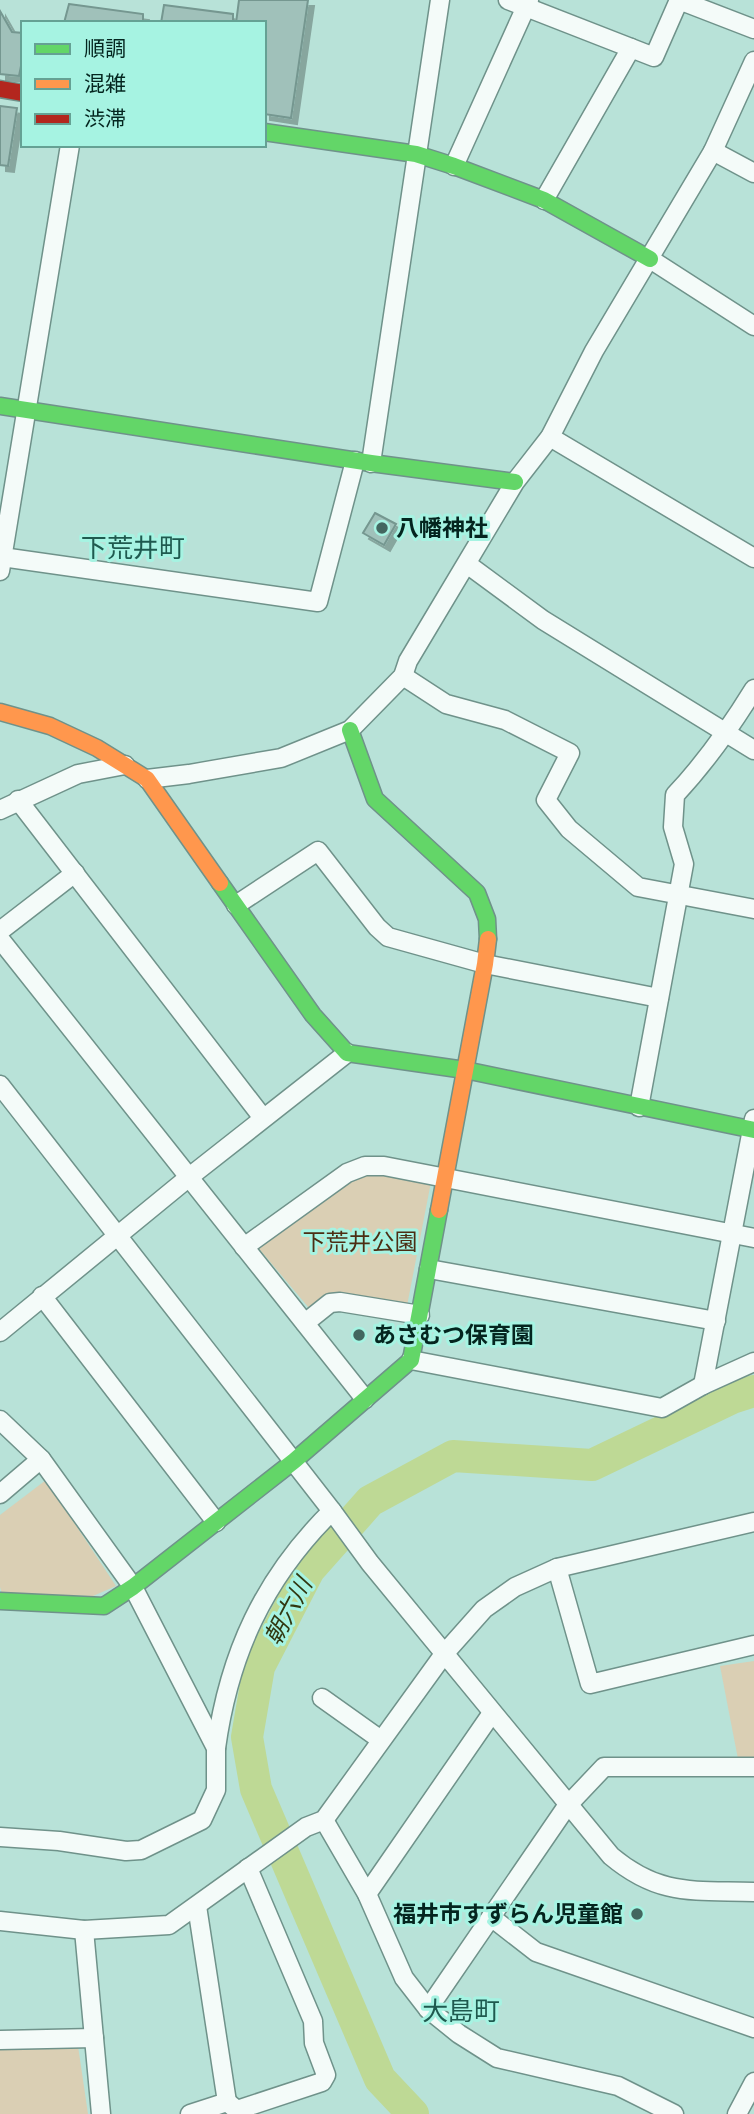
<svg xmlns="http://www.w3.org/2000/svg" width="754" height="2114" viewBox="0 0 754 2114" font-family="Poppins,'Noto Sans JP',sans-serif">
	<defs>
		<filter id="shadow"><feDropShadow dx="6" dy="6" stdDeviation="0" flood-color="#0004"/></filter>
	</defs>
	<rect width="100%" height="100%" fill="#b8e2d8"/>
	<g fill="#dacfb4">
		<path d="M374,1171L431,1182L406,1311L335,1296L309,1308L255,1244L351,1177Z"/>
		<path d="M46,1480L116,1586L93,1596L2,1594L0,1587V1515Z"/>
		<path d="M754,1661V1759H738L720,1666Z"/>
		<path d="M78,2046L88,2114H0V2047Z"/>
	</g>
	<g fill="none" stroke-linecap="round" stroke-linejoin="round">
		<path stroke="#bed995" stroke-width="32" d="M413,2114L380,2079L256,1789L247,1737L259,1667L309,1570L370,1501L453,1456L592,1465L732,1398L754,1391"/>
	</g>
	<g fill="#a0c1ba" stroke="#759790" stroke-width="2" filter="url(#shadow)">
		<path d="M239,0H308L291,118L264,114V23H236Z"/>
		<path d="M69,4L143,14V23H64Z"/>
		<path d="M164,5L233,14V23H161Z"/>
		<path d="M0,11L12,32L23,33V56L19,76L0,74Z"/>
		<path d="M0,106L17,108L8,166L0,165Z"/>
		<path d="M375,513L396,524L384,545L363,533Z"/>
	</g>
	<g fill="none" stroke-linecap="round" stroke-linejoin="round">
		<g stroke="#6f928a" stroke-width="21">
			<g id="street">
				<path d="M508,0L654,57L679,0L754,29"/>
				<path d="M713,151L754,173"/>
				<path d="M454,166L529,0"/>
				<path d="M544,200L631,48"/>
				<path d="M650,259L754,326"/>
				<path d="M550,437L754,558"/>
				<path d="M371,463L440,0"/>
				<path d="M2,557L318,602L355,461"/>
				<path d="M467,564L543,620L754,750"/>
				<path d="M0,571L70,145"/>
				<path d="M403,676L446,704L505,720L570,753L546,800L569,829L638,887L754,909"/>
				<path d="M147,779L189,774L281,758L350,730L403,676L408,661L515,482L550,437L594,351L713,151L754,61"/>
				<path d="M18,800L263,1118"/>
				<path d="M0,810L78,774L125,765"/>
				<path d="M236,905L318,851L377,927L388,937L485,964L659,998"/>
				<path d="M0,931L75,873"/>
				<path d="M0,939L365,1399"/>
				<path d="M0,1085L332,1511L370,1563L611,1856C660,1897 694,1890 754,1892"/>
				<path d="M639,1107L684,864L673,827L675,795C706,762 730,728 754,689"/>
				<path d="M244,1247L347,1173L365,1166H384L754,1238"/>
				<path d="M429,1269L716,1321"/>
				<path d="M42,1296L216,1522"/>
				<path d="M305,1323L330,1303L340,1302L420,1315"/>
				<path d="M0,1332L188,1178L347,1053"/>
				<path d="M411,1360L662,1408L703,1385L754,1362"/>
				<path d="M703,1385L754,1119"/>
				<path d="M0,1420L41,1459L133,1587L216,1748V1790L202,1820L141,1850L126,1851L59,1841L0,1837"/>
				<path d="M0,1494L41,1459"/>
				<path d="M557,1568L590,1684L754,1645"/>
				<path d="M322,1698L381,1740"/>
				<path d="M216,1748C229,1654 264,1578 332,1511"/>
				<path d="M324,1820L367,1894L404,1978L428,2009L459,2034L497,2058L618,2086L674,2114"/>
				<path d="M367,1894L492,1713"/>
				<path d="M491,1917L536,1952L754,2028"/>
				<path d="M0,1921L84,1930L169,1925L306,1827L324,1820L444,1654L484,1609L515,1587L557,1568L754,1522"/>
				<path d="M84,1930L101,2114"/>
				<path d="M428,2009L567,1806L604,1767H754"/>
				<path d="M0,2040L94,2038"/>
				<path d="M227,2102L237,2110L322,2082L326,2075L314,2043L313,2021L248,1868"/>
				<path d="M190,2114L227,2102L197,1906"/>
				<path d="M737,2114L754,2082"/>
			</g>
		</g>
		<g stroke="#6f928a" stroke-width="19">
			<g id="fast">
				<path d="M264,132L416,154L454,166L544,200L650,259"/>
				<path d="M0,406L371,463L515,482"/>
				<path d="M350,730L375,799L477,893L487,919L488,939"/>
				<path d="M220,883L313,1015L347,1053L465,1070L754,1130"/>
				<path d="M0,1601L104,1606L133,1587L294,1461L411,1360L439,1210"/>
			</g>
		</g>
		<g stroke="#6f928a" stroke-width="19">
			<g id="slow">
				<path d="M0,712L50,726L97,748L147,779L220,883"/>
				<path d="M439,1210L485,964L488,939"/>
			</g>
		</g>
		<g stroke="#6f928a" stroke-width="19">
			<path id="jam" d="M0,89L23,93"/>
		</g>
		<use href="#street" stroke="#f4fbf9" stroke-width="18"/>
		<use href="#fast" stroke="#63d668" stroke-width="16"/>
		<use href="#slow" stroke="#ff974d" stroke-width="16"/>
		<use href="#jam" stroke="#b3261e" stroke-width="16"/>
	</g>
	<g fill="#436760" stroke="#a6f3e2" stroke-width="2.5">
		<circle cx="382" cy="528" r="7"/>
		<circle cx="359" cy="1335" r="7"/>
		<circle cx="637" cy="1914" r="7"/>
	</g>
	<g text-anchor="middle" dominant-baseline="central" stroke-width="6" stroke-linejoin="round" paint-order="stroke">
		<g font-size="23" font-weight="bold" fill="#04251f" stroke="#a6f3e2" text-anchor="start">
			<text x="396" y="528">八幡神社</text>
			<text x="373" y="1335">あさむつ保育園</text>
			<text x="623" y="1914" text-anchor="end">福井市すずらん児童館</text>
		</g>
		<g font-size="23" fill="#4c2d13" stroke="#a6f3e2">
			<text x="360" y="1242">下荒井公園</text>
		</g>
		<g font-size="24" font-style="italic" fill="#313811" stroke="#a6f3e2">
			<text transform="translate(288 1611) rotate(-62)">朝六川</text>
		</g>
		<g font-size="26" fill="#1f5a4f" stroke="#a6f3e2">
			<text x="133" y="548">下荒井町</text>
			<text x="461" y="2011">大島町</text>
		</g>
	</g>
	<rect x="21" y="21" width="245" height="126" fill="#a6f3e2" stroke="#65a194" stroke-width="2"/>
	<rect x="35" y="44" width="35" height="10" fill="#63d668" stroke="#65a194" stroke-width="2"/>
	<text x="84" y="56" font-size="21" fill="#04251f">順調</text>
	<rect x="35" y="79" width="35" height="10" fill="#ff974d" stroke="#65a194" stroke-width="2"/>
	<text x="84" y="91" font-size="21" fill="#04251f">混雑</text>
	<rect x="35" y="114" width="35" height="10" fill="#b3261e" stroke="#65a194" stroke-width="2"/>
	<text x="84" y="126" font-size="21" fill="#04251f">渋滞</text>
</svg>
